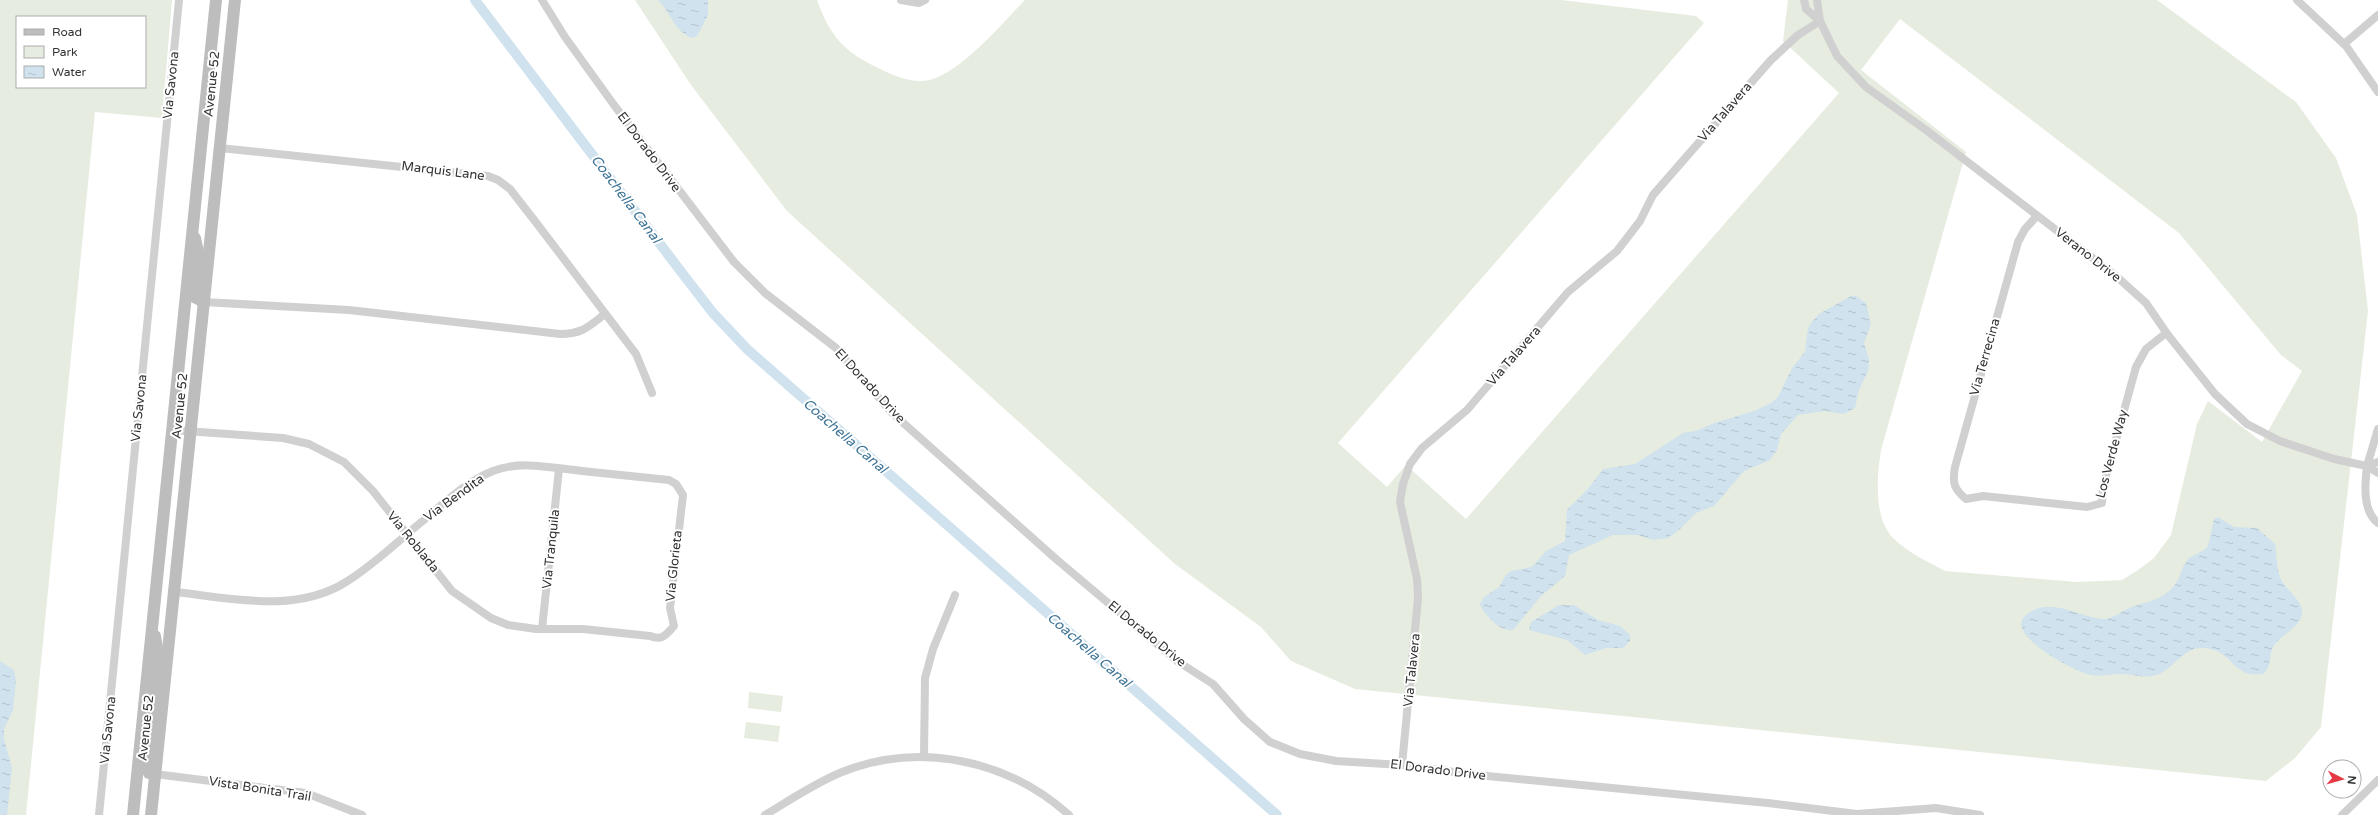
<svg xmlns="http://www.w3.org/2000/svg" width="2378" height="815" viewBox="0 0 2378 815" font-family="'Varela Round',sans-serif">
	<defs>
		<pattern id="water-ripples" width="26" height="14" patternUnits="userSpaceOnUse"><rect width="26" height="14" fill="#cfe2ee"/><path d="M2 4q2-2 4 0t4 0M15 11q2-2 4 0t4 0" fill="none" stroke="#b2c2cd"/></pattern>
	</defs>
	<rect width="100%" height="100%" fill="#fff"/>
	<g fill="#e6ecdf" fill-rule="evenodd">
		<path d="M0,0H172L162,118L95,112L26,815H0ZM17,17H145V87H17Z"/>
		<path d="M635,0H817C829,33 841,49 872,65C888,73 906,82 924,81C958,77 1001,24 1025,0H1561L1696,16L1704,23L1338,443L1387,487L1406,465L1466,519L1839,93L1783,41L1788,0H2157L2296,102L2336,158L2357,215L2368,311L2321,727L2295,758L2266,781L1355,689L1291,661L1261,627L1175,564L787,211L691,85ZM1900,19L2179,233L2281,355L2302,371L2262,442L2208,401L2197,424L2171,535L2154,558L2138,570L2122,580L2077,582L1945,571C1928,562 1907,552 1893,538C1873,517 1877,476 1881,450L1966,152L1861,70Z"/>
		<path d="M749,692L783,696L781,712L748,708Z"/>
		<path d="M746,722L780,726L778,742L744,738Z"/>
	</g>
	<g fill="url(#water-ripples)">
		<path d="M658,0H708V15L697,36L691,38C673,29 671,13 658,0Z"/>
		<path d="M1851,296H1856L1866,303L1871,324L1864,343L1869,360L1868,371L1859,390L1855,408L1844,414L1825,411L1798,415L1781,434L1777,450L1770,460L1744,471L1714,506L1696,513L1678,531L1668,538L1653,540L1637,535H1613L1569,555L1565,576L1541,596L1513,630C1500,632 1485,615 1480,605L1483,598L1499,587L1506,575L1511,571L1532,567L1546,551L1565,541L1567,510L1588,489L1603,469L1635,464L1683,433L1696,431L1714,423L1754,411L1771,403L1778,397L1792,368L1805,352L1808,328L1812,322L1819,314Z"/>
		<path d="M2218,517L2234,527L2257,528L2275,544C2277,556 2276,572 2283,583C2290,594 2308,604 2300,620C2294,630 2282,635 2275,644C2268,653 2273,666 2263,674C2230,679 2233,646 2200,648C2184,649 2175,665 2163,672C2148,681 2136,674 2121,674C2111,674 2102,677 2091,675C2077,673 2004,635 2025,616C2048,594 2079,618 2104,619C2113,619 2123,610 2132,607C2148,601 2163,600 2174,586C2181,578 2181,567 2188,559C2194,554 2203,553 2208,546L2214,519Z"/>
		<path d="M1559,605H1574L1598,620L1620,626L1630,635V641L1623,648H1606L1585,655L1567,640L1529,630L1531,622Z"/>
		<path d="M0,661L14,670L16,681L13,710L4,729V739L12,768L7,815H0Z"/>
	</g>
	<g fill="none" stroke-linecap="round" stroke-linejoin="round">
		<path stroke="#cfe2ee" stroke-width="10" d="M475,0L679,269L713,313L747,349L1277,815"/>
		<g stroke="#d0d0d0" stroke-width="8">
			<path d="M542,0L565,37L614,105L734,262L765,293L836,348L891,412L1056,559L1177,661L1213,684L1244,719L1270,742L1300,754L1336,761L1402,765L1477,775L1768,803L1857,814L1936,808L1980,815"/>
			<path d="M901,0L919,3L925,0"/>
			<path d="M1804,0L1806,9L1820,21"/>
			<path d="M1817,0L1820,21L1837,56L1866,87L1926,130L2116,276L2146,303L2168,335L2215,394L2247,424L2280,441L2334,459L2367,466L2378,429"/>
			<path d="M2297,0L2346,46L2378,92"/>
			<path d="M2344,44L2378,15"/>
			<path d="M220,148L488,176L498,180L510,189L538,225L636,354L652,393"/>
			<path d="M2037,216L2025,229L2018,242L1955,467C1952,483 1954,489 1966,499L1983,496L2087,507L2102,503L2103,487L2136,367L2146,349L2166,333"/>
			<path d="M204,302L349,310L560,334C582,334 588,327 605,314"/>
			<path d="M172,430L283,438L309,444L344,462L373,491L452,591L491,618L508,625L536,629H583L650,636C662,641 666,635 674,626L670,608L683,495L676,484L669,480C640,477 611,474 582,471C553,468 521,460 493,471C465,482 441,506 419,524C396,543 372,566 346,582C295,614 231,598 175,592"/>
			<path d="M2367,466C2365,484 2362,511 2378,523"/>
			<path d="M2367,466L2378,473"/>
			<path d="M2367,466L2378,462"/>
			<path d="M542,629L559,469"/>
			<path d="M924,756L925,678L933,649L955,595"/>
			<path d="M1402,765L1418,598L1417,579L1400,502L1403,484L1410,464L1422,448L1467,410L1568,292L1617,251L1640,221L1653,195L1770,61L1798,35L1820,21"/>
			<path d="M155,774L306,793L362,815"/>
			<path d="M99,815L179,0"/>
			<path d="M765,815C790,800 815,783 842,772C920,741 1008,760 1069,815"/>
			<path d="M2342,815L2378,780"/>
		</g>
		<g stroke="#bdbdbd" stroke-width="12">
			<path d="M195,238L199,257L196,298L204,302"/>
			<path d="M153,774L149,773L148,767L158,654L155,636"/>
			<path d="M133,815L216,0"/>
			<path d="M151,815L235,0"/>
		</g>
	</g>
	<g text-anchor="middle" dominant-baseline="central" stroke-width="4" stroke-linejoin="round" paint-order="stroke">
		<g font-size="13" fill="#333" stroke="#fff">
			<text transform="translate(212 84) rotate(-84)">Avenue 52</text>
			<text transform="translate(171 85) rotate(-84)">Via Savona</text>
			<text transform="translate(1725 112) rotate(-49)">Via Talavera</text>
			<text transform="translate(649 152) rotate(53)">El Dorado Drive</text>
			<text transform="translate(443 171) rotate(7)">Marquis Lane</text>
			<text transform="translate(2088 255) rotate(38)">Verano Drive</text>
			<text transform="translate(1514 356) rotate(-49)">Via Talavera</text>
			<text transform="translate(1985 357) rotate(-74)">Via Terrecina</text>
			<text transform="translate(870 386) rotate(47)">El Dorado Drive</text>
			<text transform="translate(180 406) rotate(-84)">Avenue 52</text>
			<text transform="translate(139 408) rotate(-84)">Via Savona</text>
			<text transform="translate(2112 454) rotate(-75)">Los Verde Way</text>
			<text transform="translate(454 498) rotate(-36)">Via Bendita</text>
			<text transform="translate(413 542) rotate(51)">Via Roblada</text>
			<text transform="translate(551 549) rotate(-84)">Via Tranquila</text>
			<text transform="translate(674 566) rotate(-84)">Via Glorieta</text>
			<text transform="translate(1147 634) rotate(39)">El Dorado Drive</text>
			<text transform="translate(1412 670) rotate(-84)">Via Talavera</text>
			<text transform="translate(146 728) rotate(-84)">Avenue 52</text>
			<text transform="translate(108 730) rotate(-84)">Via Savona</text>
			<text transform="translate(1438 770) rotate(7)">El Dorado Drive</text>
			<text transform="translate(260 789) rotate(9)">Vista Bonita Trail</text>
		</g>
		<g font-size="14" font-style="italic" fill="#3f7597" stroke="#fff">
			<text transform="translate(626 199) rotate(53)">Coachella Canal</text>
			<text transform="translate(845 436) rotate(41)">Coachella Canal</text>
			<text transform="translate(1089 650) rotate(41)">Coachella Canal</text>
		</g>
	</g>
	<rect x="16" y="16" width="130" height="72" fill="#ffffff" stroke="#adadad"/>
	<rect x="24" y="29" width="20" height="6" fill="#bdbdbd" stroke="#adadad"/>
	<text x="52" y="36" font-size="12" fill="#333333">Road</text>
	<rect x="24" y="46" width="20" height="12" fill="#e6ecdf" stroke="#adadad"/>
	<text x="52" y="56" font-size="12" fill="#333333">Park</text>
	<rect x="24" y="66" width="20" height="12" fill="url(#water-ripples)" stroke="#adadad"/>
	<text x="52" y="76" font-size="12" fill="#333333">Water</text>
	<g transform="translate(2342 779) rotate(96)"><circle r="19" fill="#ffffff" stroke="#adadad"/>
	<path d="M0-3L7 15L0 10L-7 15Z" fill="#e63946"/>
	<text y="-6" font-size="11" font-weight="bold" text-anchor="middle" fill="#333333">N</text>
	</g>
</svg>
